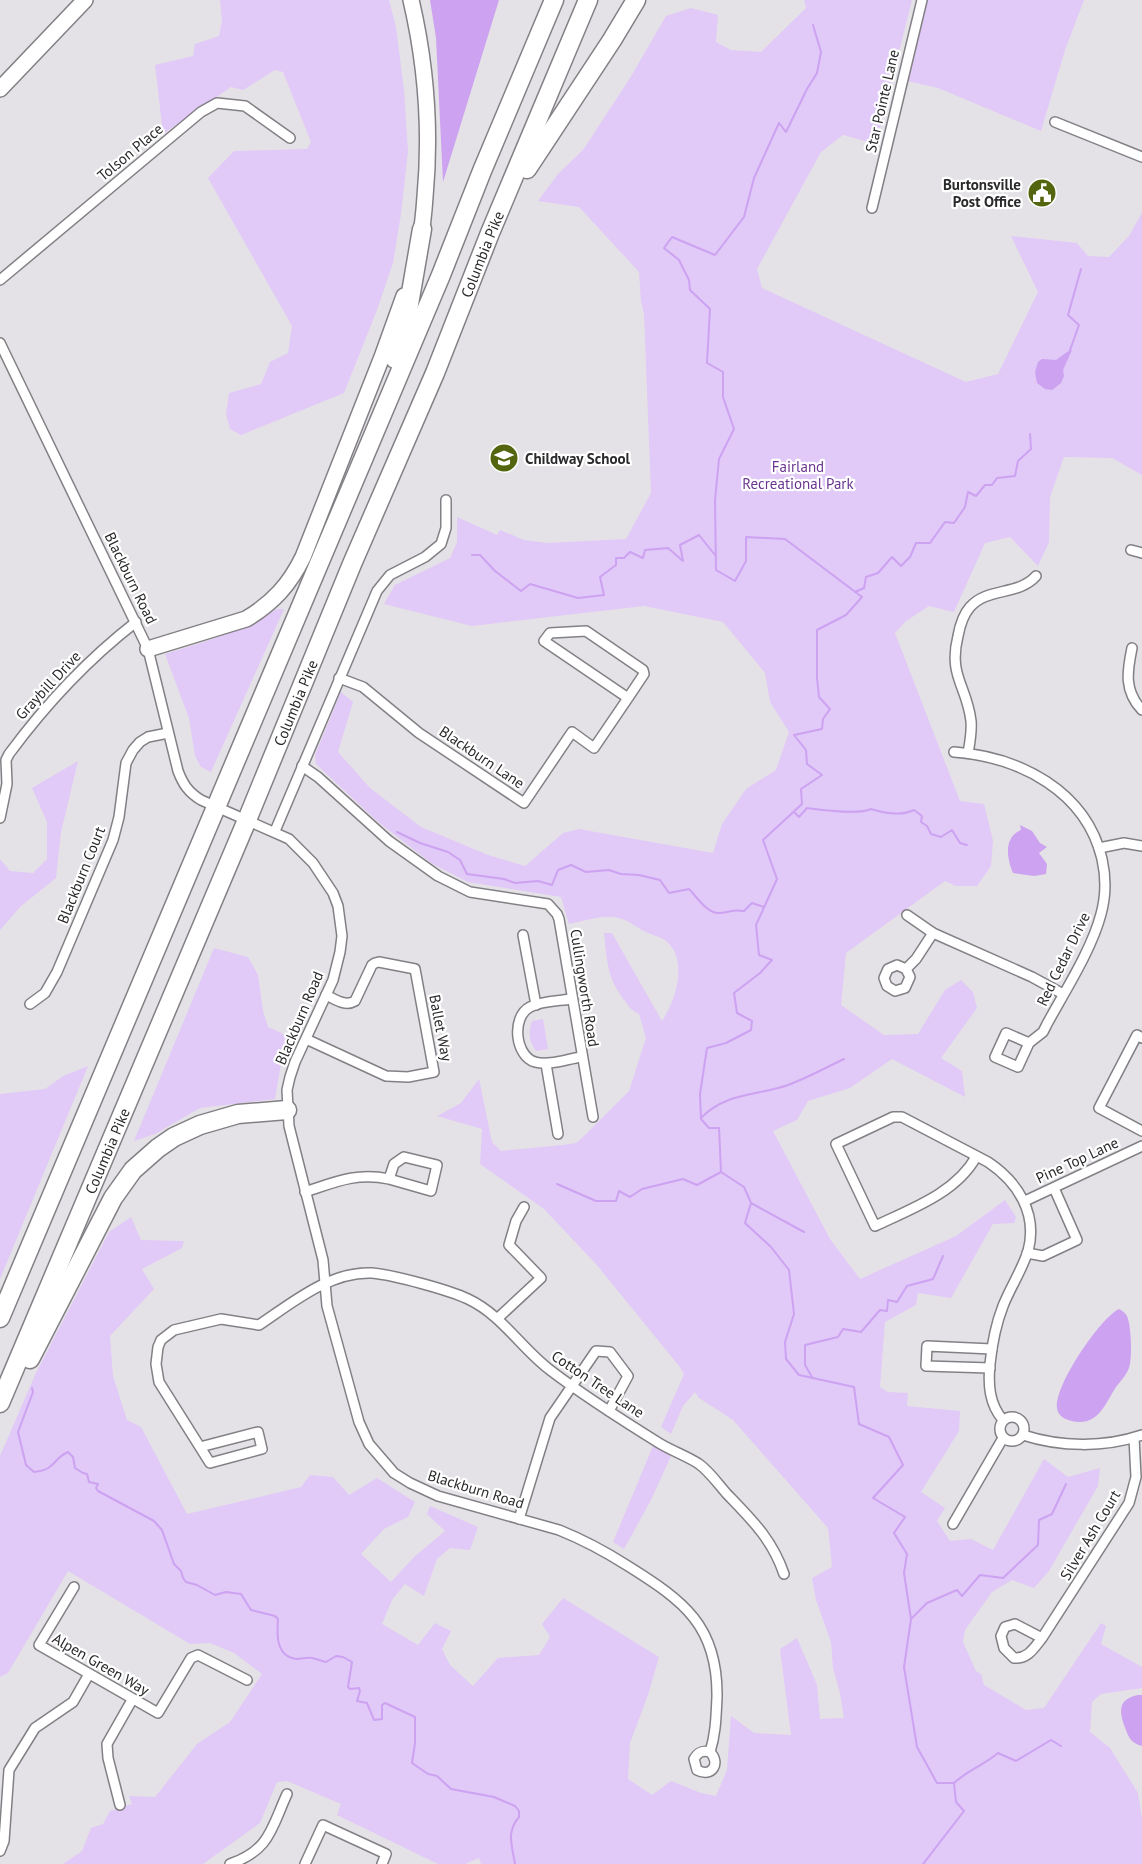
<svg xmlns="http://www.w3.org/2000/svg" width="1142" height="1864" viewBox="0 0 1142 1864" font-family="'PT Sans',sans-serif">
	<rect width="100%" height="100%" fill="#e5e2e7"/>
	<g fill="#e1c9f8">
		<path d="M220,0H389L396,27L404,90L408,151L401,214L393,263L377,310L344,393L241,435L230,429L226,414L229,393L261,384L270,362L288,353L292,326L208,178L234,151L307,149L311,142L283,72L275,70L243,90L231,87L163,134L155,65L193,56L195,44L219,36L222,21Z"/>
		<path d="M804,0H912L876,144L843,135L821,152L757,269L762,288L966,382L998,374L1038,292L1011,236L1077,243L1088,256L1109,257L1129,236L1142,213V475L1112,458L1064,457L1050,497L1049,542L1038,566L1010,537L985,543L954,612L929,606L906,621L895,633L960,801L984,804L993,841L991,866L977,886H956L945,881L846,953L841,1005L884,1035L918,1034L945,990L961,980L973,992L977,1008L941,1058L962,1071L965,1097L892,1059L850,1088L808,1101L797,1120L773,1131L830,1239L860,1279L956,1236L1005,1200L1016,1217L1014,1223L993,1224L951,1298L918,1293L916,1305L885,1322L880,1387L888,1392L908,1393L907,1406L960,1411L959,1431L921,1492L945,1508L937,1521L950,1541L971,1539L993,1550L1044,1459L1068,1477L1100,1468L1098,1486L1049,1571L1034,1588L1012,1580L992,1592L965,1630L963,1642L976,1671L981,1674L984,1685L1026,1710L1044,1708L1101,1623L1106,1626L1101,1644L1142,1667V1688L1101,1694L1092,1702L1090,1732L1110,1748L1138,1793L1142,1819V1864H481L479,1858L465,1864H438L337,1815L341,1804L287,1781L277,1782L260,1823L203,1864H63L82,1851L91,1828L103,1824L110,1811L132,1804L129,1796L155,1797L197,1744L230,1722L262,1674L234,1653L210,1643L190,1644L68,1571L8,1673L0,1677V1456L35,1375L109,1232L131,1217L141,1240L184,1241L182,1248L142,1269L154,1289L110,1336L113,1376L127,1420L141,1427L187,1514L301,1487L310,1475L333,1477L349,1495L377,1478L415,1502L408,1517L384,1529L361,1554L391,1582L414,1557L445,1531L427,1514L430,1506L478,1527L470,1550L450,1548L437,1559L424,1596L405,1584L392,1600L382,1624L418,1645L435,1623L451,1631L442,1649L450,1665L473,1686L498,1658L539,1655L550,1637L542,1624L563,1598L659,1657L648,1695L630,1743L628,1779L652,1795L671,1781L701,1793L716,1796L727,1770L731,1716L754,1733L791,1735L780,1649L797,1638L817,1685L820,1719L844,1718L840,1693L833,1668L831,1642L816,1600L812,1578L832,1567L828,1528L733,1420L699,1398L695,1392L683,1406L671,1434L661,1427L684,1374L679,1366L596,1264L544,1209L480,1164L482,1129L437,1116L461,1103L479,1079L492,1142L501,1151L562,1145L576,1143L583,1137L629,1091L646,1038L639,1014C632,1011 629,1007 625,1001C607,979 607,960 604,933H612L662,1021C676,1001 689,958 665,940C659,936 650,935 644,931C636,927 628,920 619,918C604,914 584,921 569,924L561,897L468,882L431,863L377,821L316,764L315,755L341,692L353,702L338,752L370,788L421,827L488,855L525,866L563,833L579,829L713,853L722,824L746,789L776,770L789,732L770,702L765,673L723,622L644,606L472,626L384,604L395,585L450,558L457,542V517L497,535L500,530L524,540L548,543L626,539L651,493L644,314L641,302L639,272L579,207L538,201L558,174L583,150L630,78L666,16L691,8L718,15L716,42L731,50L761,52L806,8Z"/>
		<path d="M922,0H1084L1065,50L1041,131L938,88L903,80Z"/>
		<path d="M277,609H284L211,772L201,767L195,756L189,718L165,654C207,641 239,633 277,609Z"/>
		<path d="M78,761L61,832L56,878L21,906L0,930V859L10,871L33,873L47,859V822L32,788Z"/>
		<path d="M214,948L248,957L258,975L263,1011L268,1027L290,1037L281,1064L275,1099L200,1108L155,1134L134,1141Z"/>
		<path d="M543,1019L548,1049L536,1051C529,1042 528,1032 532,1021Z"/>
		<path d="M88,1066L0,1279V1094L45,1089L63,1076Z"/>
		<path d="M653,1446L671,1456L651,1500L624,1549L613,1542Z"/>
	</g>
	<g fill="#cca2f1">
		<path d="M430,0H499L443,182L436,38Z"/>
		<path d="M1070,350H1072L1063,370L1064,376L1061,383L1052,390L1045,389L1037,383L1035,372L1038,362L1042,359L1056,360Z"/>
		<path d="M1020,825L1032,831L1040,843L1047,847L1039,853L1047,864L1046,874L1034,876L1013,873C1007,859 1003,837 1021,830Z"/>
		<path d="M1119,1309C1123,1311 1127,1314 1128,1319C1131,1329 1132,1353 1130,1364C1128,1374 1122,1379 1116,1387C1106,1402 1100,1423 1078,1422C1069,1421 1058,1418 1057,1408C1054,1386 1100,1318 1119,1309Z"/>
		<path d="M1138,1695H1142V1746C1129,1742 1129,1737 1124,1725C1119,1709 1119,1699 1138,1695Z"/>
	</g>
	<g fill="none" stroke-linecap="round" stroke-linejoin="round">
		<g stroke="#cca2f1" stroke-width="2">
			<path d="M1070,350L1079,325L1068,315L1081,269"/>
			<path d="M472,555H480L495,571L521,591L530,584L578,598L604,595L600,577L616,565V558H624L630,552L643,558L645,550L668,548L683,561L680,545L699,535L715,555"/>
			<path d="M855,592L864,588L866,577L878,573L892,557L901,566L910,557L916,543H930L945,522L954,523L965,507L968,492L976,496L985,485H992L997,478L1015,476L1018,461L1031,449L1030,434"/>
			<path d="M794,812L799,817L807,808C823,810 858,815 871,809C884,813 902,816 914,810L922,816L921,822L927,826L931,834L941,837L952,830L960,843L967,845"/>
			<path d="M397,832L420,843L448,852L460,860L467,874L504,879L515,883L538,881L552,885L558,870L571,865L586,872L609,870L621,874L639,875L660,880L669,893L689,889C697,897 707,914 720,913C731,912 733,909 744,911L752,903L764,907"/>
			<path d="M701,1118C726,1092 757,1096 788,1085C807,1078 825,1068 844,1059"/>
			<path d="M721,1172L719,1128H709L701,1119L700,1094L707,1048L726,1043L751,1030L752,1021L737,1013L734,993L760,973L772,960L759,955L756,925L777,879L763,840L802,804L801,789L822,775L807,764L806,750L794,735L822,729L823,719L830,709L819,697L817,678V630L846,615L862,597L785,539L746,537V561L735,581L716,570L715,500L719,459L734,429L723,397V372L707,363L710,309L690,290L689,280L679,260L664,248L672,237L715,255L744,217L754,178L779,123L786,132L807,89L817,73L821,52L813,25"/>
			<path d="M557,1184L596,1201H616L619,1191L630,1197L642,1189L683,1179L697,1185L721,1172L744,1187L751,1203"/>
			<path d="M804,1232L751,1203L745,1223L771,1247L789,1270L794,1314L785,1342L786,1359L799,1375L854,1387L859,1424L889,1437L903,1465L873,1498L905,1517L894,1533L907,1554L904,1573L911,1619L904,1667L917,1747L937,1783H954L956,1802L964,1811L923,1864"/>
			<path d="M812,1377L805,1365V1345L838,1337L843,1329L861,1332L880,1310L887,1311L888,1300L897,1302L907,1286L933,1279L943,1256"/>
			<path d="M32,1388L33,1392L18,1432L26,1465L34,1472C56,1470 53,1458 68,1452L73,1457L75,1468L83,1473L87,1474L89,1482L98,1484L96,1488L98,1491L154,1521L162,1530L174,1564L181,1571L183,1578L186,1582L197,1585L215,1595L226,1592L241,1594L251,1610L275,1616L278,1619C277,1633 275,1657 297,1659C302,1659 307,1657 312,1658C317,1659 321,1661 326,1662L336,1656L343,1657L352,1662L348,1687L350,1689L359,1688L360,1691L357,1701L367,1703L374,1720L382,1719V1705L385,1703L415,1717V1743L412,1763L428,1774L437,1776L451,1789L494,1797L515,1806L519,1811V1817C506,1832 512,1845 515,1864"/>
			<path d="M911,1619L927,1603L957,1590L962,1596L980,1575L1003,1578L1038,1545L1039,1520L1052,1514L1066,1484"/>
			<path d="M954,1783C968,1770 984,1765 998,1753L1016,1761L1051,1740L1061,1746"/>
		</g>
		<g stroke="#838085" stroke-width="12">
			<g id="street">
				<path d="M1055,122L1142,157"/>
				<path d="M872,208L922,0"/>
				<path d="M0,280L201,112L217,103L245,106L290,138"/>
				<path d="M0,343L148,649L178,771C183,784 188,792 201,800L289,839L313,863L333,893L338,906L342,936L340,952L333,980L295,1062L290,1077L287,1090L289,1126L323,1260L327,1306L359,1422L369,1444L394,1473L410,1483L438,1496L559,1530C584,1540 606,1552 628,1566C684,1601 718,1626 717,1697C716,1716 716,1733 710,1752C721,1763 712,1778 697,1770L694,1759C698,1752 702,1750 710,1752"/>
				<path d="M1131,550L1142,553"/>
				<path d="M1132,648C1127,672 1124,691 1142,710"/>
				<path d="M339,678L363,687L419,733L524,803L572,732L594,748L628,698L544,641L550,633L586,631L643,670L644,674L628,698"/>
				<path d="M954,752C1020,757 1086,791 1102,859C1106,877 1106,896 1101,914C1092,949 1065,991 1047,1024L1043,1032L1029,1043L1018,1067L995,1057L1006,1033L1029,1043"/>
				<path d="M968,753C970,742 972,732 971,721C967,686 948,676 958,636C960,625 963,615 970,607C988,587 1018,596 1036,576"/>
				<path d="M302,766L318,777L389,841L438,876L470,892L548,904L557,914L559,919L593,1117"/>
				<path d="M0,818L7,784L6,760L9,754C46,704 87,660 136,622"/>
				<path d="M275,831L377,591L390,575L425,557L441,544L446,528V500"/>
				<path d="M1099,848L1124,843L1142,846"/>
				<path d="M907,915L933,933L1032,977L1063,994"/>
				<path d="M523,935L536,1005"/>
				<path d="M906,969L910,977L905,988L895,991L887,986L884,978L888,969L897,965L906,969L916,959L933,933"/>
				<path d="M571,999C559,1001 541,1001 530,1007C511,1017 515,1056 535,1062C549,1066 567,1059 581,1057"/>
				<path d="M30,1004L45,993L57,972L113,840L119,817L126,763L133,750L140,742L148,737L168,733"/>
				<path d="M1142,1038L1137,1035L1099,1108L1142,1131"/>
				<path d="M306,1039L386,1076L408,1077L434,1072L415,969L379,962L375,963L372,965L355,1001C345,1007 335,999 326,995"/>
				<path d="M546,1064L558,1134"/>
				<path d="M976,1157C956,1193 911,1209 875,1226L836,1144L893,1117H902L988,1162C1018,1182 1038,1214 1028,1251C1022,1270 1010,1288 1003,1306C996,1324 992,1344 990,1364C988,1384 989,1404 1003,1420"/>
				<path d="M305,1192C335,1182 357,1172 389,1179L394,1164L404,1157L437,1165L431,1191L389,1179"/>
				<path d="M1025,1201L1142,1146"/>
				<path d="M1027,1253L1043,1256L1077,1240L1054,1188"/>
				<path d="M498,1318L541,1278L509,1245L516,1221L524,1207"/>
				<path d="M990,1368L926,1366L927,1346L992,1349"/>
				<circle cx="1012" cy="1429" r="12"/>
				<path d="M1023,1435C1060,1447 1104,1448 1142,1435"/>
				<path d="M200,1447L258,1432L262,1449L210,1463L159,1382L156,1364L158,1347L161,1340L174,1330L221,1319L259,1325C292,1303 330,1271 372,1273C394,1275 449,1290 468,1299C502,1315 521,1348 550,1370C584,1396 622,1420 659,1443C672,1451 687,1456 699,1464C710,1472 718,1484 727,1494C752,1520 772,1539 784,1574"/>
				<path d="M519,1519L550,1418L596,1351L610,1352L628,1376L609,1411"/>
				<path d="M953,1524L1003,1438"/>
				<path d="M74,1587L39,1645L158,1713L191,1658L198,1655L247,1680"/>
				<path d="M1042,1638L1015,1624L1005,1627L1001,1636L1004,1648L1014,1658C1028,1659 1034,1648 1042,1638L1129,1503L1136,1477L1134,1438"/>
				<path d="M120,1805L108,1758L107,1744L132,1700"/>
				<path d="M0,1851L4,1841L9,1770L35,1728L73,1702L89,1674"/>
				<path d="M230,1864C270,1850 271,1829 287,1794"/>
				<path d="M305,1864L323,1825L386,1854L382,1864"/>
			</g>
		</g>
		<g stroke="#838085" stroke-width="18">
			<g id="primary">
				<path d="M411,0C426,64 431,132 425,197C424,211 423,225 420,238"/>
				<path d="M0,89L85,0"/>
				<path d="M148,649L246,619C273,603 290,584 303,557L382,357L404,296"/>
			</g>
		</g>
		<g stroke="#838085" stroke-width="21">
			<g id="highway">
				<path d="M527,169L612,40L636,0"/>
				<path d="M395,359L407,316L422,229"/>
				<path d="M0,1318L441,275L482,171L554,0"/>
				<path d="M30,1359L113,1198L133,1170L158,1148L174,1137L200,1125L238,1114L287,1110"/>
				<path id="s1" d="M0,1403L247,820L352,564L435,373L490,233L588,0"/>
			</g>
		</g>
		<use href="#street" stroke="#fff" stroke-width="9"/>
		<use href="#primary" stroke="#fff" stroke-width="15"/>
		<use href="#highway" stroke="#fff" stroke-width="18"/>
	</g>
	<defs>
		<g id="civic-disc" transform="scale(1.5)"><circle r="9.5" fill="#54650f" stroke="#fff"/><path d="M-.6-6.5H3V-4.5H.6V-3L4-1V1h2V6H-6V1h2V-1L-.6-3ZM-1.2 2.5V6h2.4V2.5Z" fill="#fff"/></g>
		<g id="school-disc" transform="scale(1.5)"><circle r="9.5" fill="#54650f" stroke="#fff"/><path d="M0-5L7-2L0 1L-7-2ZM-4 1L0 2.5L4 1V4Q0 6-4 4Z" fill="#fff"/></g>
	</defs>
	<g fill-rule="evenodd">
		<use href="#civic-disc" x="1042" y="193"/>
		<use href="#school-disc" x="504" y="458"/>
	</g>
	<g text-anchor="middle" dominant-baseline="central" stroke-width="4.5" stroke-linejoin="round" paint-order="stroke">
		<g font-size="15" fill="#2a292b" stroke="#fff">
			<text transform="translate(882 101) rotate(-77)">Star Pointe Lane</text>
			<text transform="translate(130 152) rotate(-40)">Tolson Place</text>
			<text stroke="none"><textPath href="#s1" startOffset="1246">Columbia Pike</textPath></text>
			<text transform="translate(131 578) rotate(64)">Blackburn Road</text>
			<text transform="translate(48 685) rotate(-47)">Graybill Drive</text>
			<text stroke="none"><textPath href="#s1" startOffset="760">Columbia Pike</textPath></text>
			<text transform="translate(482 757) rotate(34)">Blackburn Lane</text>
			<text transform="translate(81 875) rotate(-68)">Blackburn Court</text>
			<text transform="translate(1063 959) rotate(-64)">Red Cedar Drive</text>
			<text transform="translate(585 988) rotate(81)">Cullingworth Road</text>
			<text transform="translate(299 1018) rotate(-67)">Blackburn Road</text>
			<text transform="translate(441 1028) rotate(79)">Ballet Way</text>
			<text stroke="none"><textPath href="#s1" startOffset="274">Columbia Pike</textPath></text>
			<text transform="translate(1077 1160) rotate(-25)">Pine Top Lane</text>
			<text transform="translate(598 1384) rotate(34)">Cotton Tree Lane</text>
			<text transform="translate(476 1489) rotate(17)">Blackburn Road</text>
			<text transform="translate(1090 1535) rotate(-59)">Silver Ash Court</text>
			<text transform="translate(101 1664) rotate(30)">Alpen Green Way</text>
		</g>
		<g font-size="15" font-weight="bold" fill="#2a292b" stroke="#fff" text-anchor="end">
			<text x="1021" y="184">Burtonsville<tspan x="1021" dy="17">Post Office</tspan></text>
			<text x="525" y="458" text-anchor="start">Childway School</text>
		</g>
		<g font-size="15" fill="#693590" stroke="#fff">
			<text x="798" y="466">Fairland<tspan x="798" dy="17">Recreational Park</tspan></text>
		</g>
	</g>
</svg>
